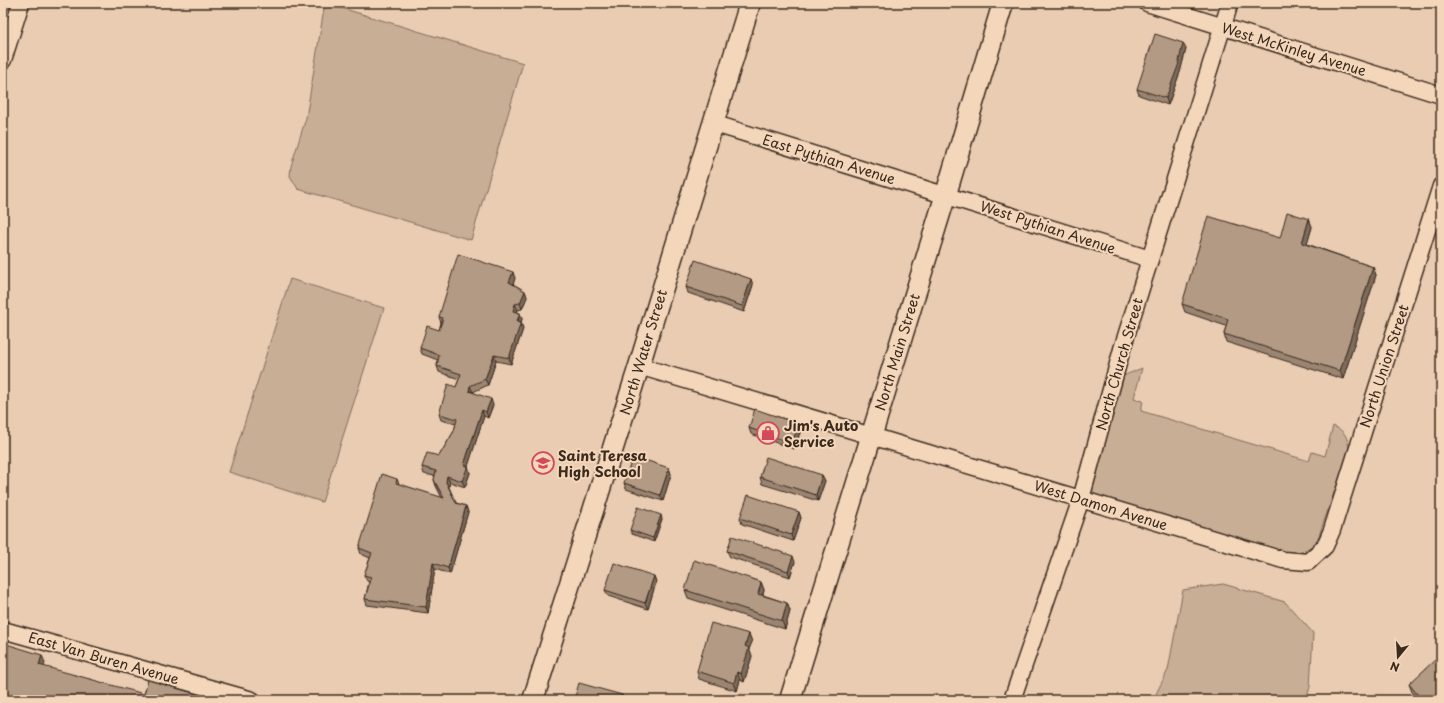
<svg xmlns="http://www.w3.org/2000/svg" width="1444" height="703" viewBox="0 0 1444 703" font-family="'Playpen Sans',sans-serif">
	<rect width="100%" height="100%" fill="#e9ccb2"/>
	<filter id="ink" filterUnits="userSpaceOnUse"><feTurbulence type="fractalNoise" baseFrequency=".025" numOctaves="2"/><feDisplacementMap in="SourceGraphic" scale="8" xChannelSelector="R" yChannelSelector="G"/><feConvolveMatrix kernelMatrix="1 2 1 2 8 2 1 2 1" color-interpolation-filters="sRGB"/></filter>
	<g filter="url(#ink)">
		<g fill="#c9ae96" stroke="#826c5a">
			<path d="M325,3L523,63L471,240L298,189L290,176L291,166L306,118Z"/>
			<path d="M290,279L384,308L322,502L229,472Z"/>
			<path d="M1142,368L1134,398L1143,401L1141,411L1309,461L1312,452L1325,456L1333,426C1345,431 1348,437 1349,450L1316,544L1295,555L1096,496L1092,490L1123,376Z"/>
			<path d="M1223,584L1285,602L1313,633L1310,687L1306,700H1153L1168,670L1183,590Z"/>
		</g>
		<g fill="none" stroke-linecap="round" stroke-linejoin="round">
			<g stroke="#3b2a1e" stroke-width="19">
				<g id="minor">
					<path d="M1147,3L1441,95"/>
					<path d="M3,60L21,3"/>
					<path d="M712,123L1150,259"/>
					<path d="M639,366L1283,560L1308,562L1325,546L1332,530L1441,186"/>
					<path d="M3,630L252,700"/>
					<path d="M1012,700L1081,499L1122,349L1230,3"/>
				</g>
			</g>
			<g stroke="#3b2a1e" stroke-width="23">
				<g id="major">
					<path d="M533,700L639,366L750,3"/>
					<path d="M790,700L946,194L1003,3"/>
				</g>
			</g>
			<use href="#minor" stroke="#f4d7bb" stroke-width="16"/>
			<use href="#major" stroke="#f4d7bb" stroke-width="20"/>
		</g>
		<g fill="#9a8472" stroke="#3b2a1e">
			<path d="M1186,49L1180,72L1168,105L1139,95L1137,89Z"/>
			<path d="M1309,219L1312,227L1307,244L1373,267L1376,275L1343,379L1226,342L1224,334L1226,326L1185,312L1182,304Z"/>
			<path d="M515,278L513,284L525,291L527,297L522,309L518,310L517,312L520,313L522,319L521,322L523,329L511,364L496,361L488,385L473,392L493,405L488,418L484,416L468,466L470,473L465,487L450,482L449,487L456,503L466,506L468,512L450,574L435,569L428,613L367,605L365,599L369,582L367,581L364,575L370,558L361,554L359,548L397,479L399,484L442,498L436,486L434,480L435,476L424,474L422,467L439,456L454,431L456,424L441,420L439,414L456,387L459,379L439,372L437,366L438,360L422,354L420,348L439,330L441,323L439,317Z"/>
			<path d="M753,285L744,312L688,293L686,287Z"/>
			<path d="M749,428L801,430L794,449L751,434Z"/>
			<path d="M669,468L671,474L663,501L626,489L624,483Z"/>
			<path d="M822,475L825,481L818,501L762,484L760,477Z"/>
			<path d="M799,512L801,518L793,541L742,524L740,518Z"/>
			<path d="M662,519L654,542L632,534L630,530Z"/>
			<path d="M727,551L795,562L790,577L730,557Z"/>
			<path d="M654,576L656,582L648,609L608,596L605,590Z"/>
			<path d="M761,582L764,590L763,595L787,603L790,611L785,629L688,598L685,590Z"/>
			<path d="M749,634L752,642L749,649L752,656L744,682L740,680L737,691L699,679L697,671Z"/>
			<path d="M1409,684L1441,700H1418L1412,692Z"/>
		</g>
		<g fill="#7d6c5c" stroke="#3b2a1e">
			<path d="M1183,43L1186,49L1180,72L1168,105L1166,98Z"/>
			<path d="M1309,219L1312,227L1305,251L1302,243Z"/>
			<path d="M1373,267L1376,275L1343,379L1340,371Z"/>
			<path d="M513,272L515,278L512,288L509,282Z"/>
			<path d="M751,279L753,285L744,312L742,306Z"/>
			<path d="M525,291L527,297L522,309L520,303Z"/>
			<path d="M515,304L518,310L515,317L513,311Z"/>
			<path d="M520,313L522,319L520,327L521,322L523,329L511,364L509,358Z"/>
			<path d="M494,355L496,361L488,385L485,379Z"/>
			<path d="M470,386L473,392L469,391Z"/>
			<path d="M491,399L493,405L488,418L486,412Z"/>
			<path d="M482,410L484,416L468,466L470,473L465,487L462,481L464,465Z"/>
			<path d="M799,424L801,430L794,449L792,443Z"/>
			<path d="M669,468L671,474L663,501L660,495Z"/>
			<path d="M822,475L825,481L818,501L816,495Z"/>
			<path d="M447,476L450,482L448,488L446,482Z"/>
			<path d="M466,506L468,512L450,574L448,568Z"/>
			<path d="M799,512L801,518L793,541L791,535Z"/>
			<path d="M661,515L662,519L654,542L653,538Z"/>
			<path d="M793,556L795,562L790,577L788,571Z"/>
			<path d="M433,563L435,569L428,613L426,607Z"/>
			<path d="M654,576L656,582L648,609L645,603Z"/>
			<path d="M761,582L764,590L761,602L758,594Z"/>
			<path d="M787,603L790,611L785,629L782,621Z"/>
			<path d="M749,634L752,642L749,649L752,656L744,682L741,674L745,646Z"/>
			<path d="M42,655L45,663L42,673L39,665Z"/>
			<path d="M737,672L740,680L737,691L734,683Z"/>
			<path d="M622,695L623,700H620Z"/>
		</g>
		<g fill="#b39a84" stroke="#3b2a1e">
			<path d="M1155,34L1183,43L1178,66L1166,98L1137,89Z"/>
			<path d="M1287,212L1309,219L1302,243L1373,267L1340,371L1224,334L1228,319L1182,304L1208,216L1280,238Z"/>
			<path d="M458,254L513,272L509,282L525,291L520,303L515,304L513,311L520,313L517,321L521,322L509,358L494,355L485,379L470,386L469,391L491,399L486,412L482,410L464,465L468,466L462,481L447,476L446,482L456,503L466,506L448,568L433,563L426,607L365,599L371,577L364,575L372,553L359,548L382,474L397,479L396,483L444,498L434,480L436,471L422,467L427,453L439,456L454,431L457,419L439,414L448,384L456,387L461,374L437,366L439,355L420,348L427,326L439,330L443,318L439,317Z"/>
			<path d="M695,260L751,279L742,306L686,287Z"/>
			<path d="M755,409L799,424L792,443L749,428Z"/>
			<path d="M633,456L669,468L660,495L624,483Z"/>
			<path d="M766,457L822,475L816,495L760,477Z"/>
			<path d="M748,495L799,512L791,535L740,518Z"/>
			<path d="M638,507L661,515L653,538L630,530Z"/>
			<path d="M732,536L793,556L788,571L727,551Z"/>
			<path d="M694,560L761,582L758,594L787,603L782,621L685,590Z"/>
			<path d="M614,563L654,576L645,603L605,590Z"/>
			<path d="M711,623L749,634L745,646L749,648L741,674L737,672L734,683L697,671Z"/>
			<path d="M3,643L42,655L39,665L144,694L148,680L217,700H3Z"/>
			<path d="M1436,659L1441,663V700H1422L1409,684Z"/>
			<path d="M579,683L622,695L620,700H574Z"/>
		</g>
	</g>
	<defs>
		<g id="shop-ring" transform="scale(1.15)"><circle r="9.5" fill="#f4d7bb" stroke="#d1495b" stroke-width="1.5"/><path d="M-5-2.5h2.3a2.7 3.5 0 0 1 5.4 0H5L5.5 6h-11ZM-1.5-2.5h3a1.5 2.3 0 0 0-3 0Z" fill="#d1495b"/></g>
		<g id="school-ring" transform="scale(1.15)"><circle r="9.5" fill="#f4d7bb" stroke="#d1495b" stroke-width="1.5"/><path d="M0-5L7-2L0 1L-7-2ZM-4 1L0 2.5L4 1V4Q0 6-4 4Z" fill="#d1495b"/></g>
	</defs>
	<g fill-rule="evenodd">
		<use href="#shop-ring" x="768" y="433"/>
		<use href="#school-ring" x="543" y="463"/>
	</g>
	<g text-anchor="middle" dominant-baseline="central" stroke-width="4" stroke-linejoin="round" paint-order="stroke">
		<g font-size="14" fill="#3b2a1e" stroke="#f4d7bb">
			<text transform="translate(1294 49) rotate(17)">West McKinley Avenue</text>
			<text transform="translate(829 159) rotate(17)">East Pythian Avenue</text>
			<text transform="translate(1048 227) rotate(18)">West Pythian Avenue</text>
			<text transform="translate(643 352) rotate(-73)">North Water Street</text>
			<text transform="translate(897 352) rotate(-73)">North Main Street</text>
			<text transform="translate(1119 364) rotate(-74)">North Church Street</text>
			<text transform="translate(1384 366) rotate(-72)">North Union Street</text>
			<text transform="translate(1101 505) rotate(17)">West Damon Avenue</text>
			<text transform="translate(104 658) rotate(16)">East Van Buren Avenue</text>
		</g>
		<g font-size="14" font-weight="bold" fill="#3b2a1e" stroke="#f4d7bb" text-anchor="start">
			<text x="784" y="425">Jim's Auto<tspan x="784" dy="16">Service</tspan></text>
			<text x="558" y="455">Saint Teresa<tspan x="558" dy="16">High School</tspan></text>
		</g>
	</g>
	<rect width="1444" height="703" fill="none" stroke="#f4d7bb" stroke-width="16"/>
	<rect x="8" y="8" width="1428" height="687" fill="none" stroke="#3b2a1e" stroke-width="1.5" filter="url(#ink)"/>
	<g transform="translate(1398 657) rotate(198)" stroke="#f4d7bb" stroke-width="3" paint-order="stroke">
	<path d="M0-3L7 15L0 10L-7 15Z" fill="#3b2a1e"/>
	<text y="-6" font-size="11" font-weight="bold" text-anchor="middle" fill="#3b2a1e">N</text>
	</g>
</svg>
